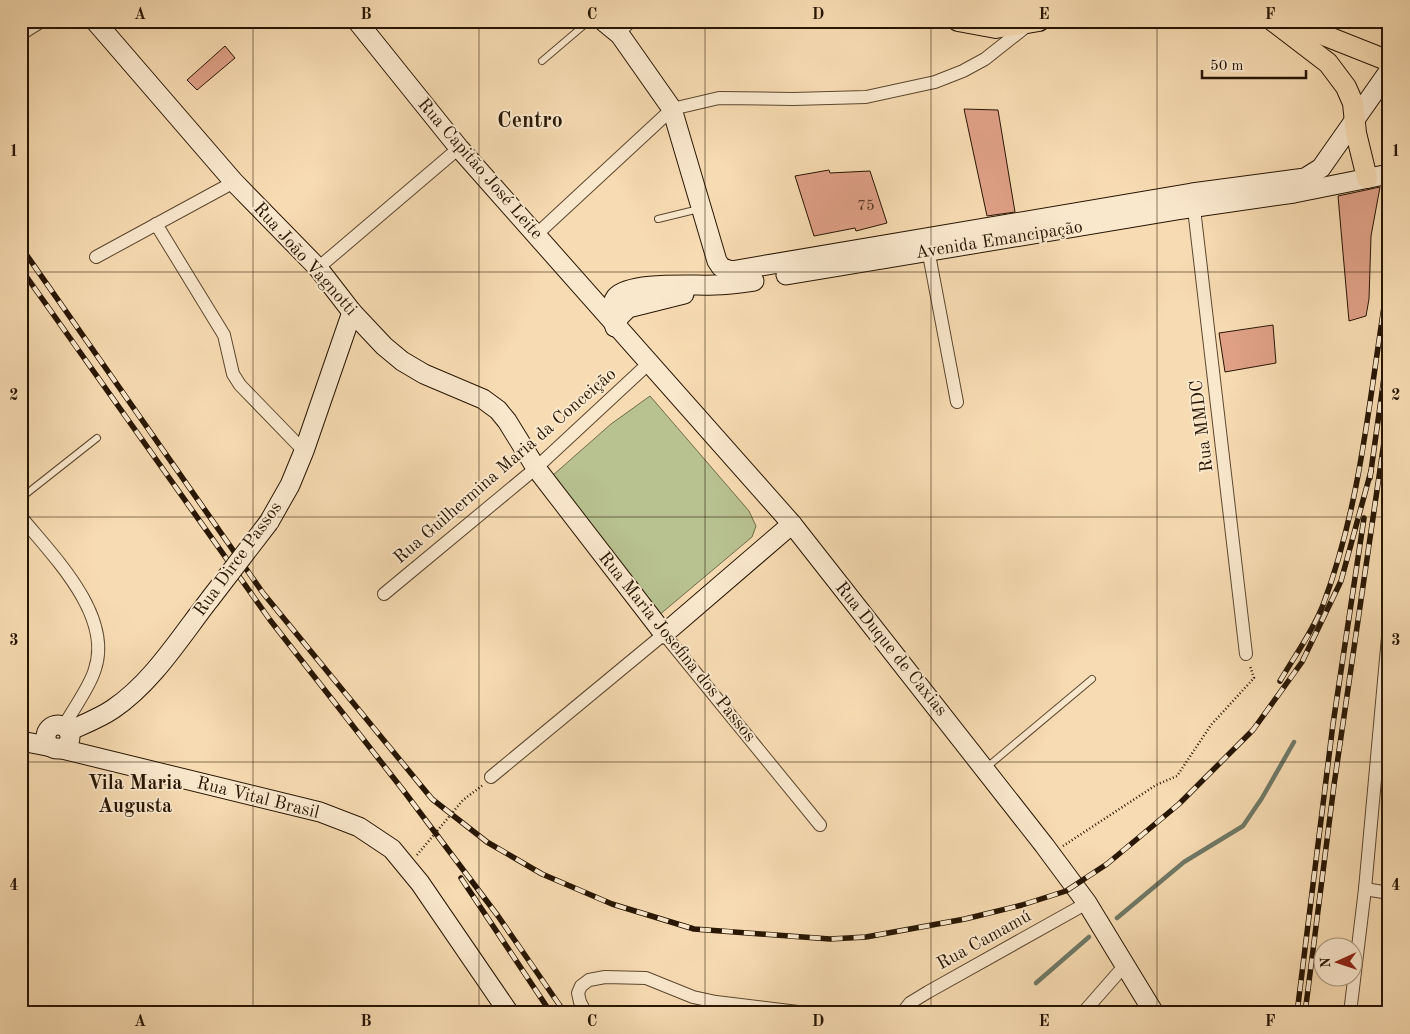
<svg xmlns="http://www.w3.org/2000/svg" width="1410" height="1034" viewBox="0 0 1410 1034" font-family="'Old Standard TT',serif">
	<rect width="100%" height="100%" fill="#f7dbb2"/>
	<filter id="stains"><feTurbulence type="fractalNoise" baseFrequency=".004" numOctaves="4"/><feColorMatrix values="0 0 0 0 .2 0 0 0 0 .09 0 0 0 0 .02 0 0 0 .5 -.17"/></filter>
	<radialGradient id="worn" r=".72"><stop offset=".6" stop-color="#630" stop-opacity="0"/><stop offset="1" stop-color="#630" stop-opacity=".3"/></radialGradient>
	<path fill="#b8c190" stroke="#706c4a" d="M650,396L749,511L756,526L752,537L658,616L552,476L611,424Z"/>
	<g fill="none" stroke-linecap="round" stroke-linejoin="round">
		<g stroke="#6f7966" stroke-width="4.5">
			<path d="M1117,918L1184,862L1243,826L1262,798L1294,742"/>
			<path d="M1036,983L1089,937"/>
		</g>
	</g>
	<g fill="#dfa086" stroke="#281603">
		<path d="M225,46L235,58L197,90L187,80Z"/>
		<path d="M964,109L998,110L1015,212L987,216Z"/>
		<path d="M829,170L830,173L870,171L887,223L856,231L855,228L814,236L795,176Z"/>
		<path d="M1380,187L1371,236L1369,299L1366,316L1349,321L1338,196Z"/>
		<path d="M1273,325L1276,363L1225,372L1219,333Z"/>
	</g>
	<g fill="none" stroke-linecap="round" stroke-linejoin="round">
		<g stroke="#5c472f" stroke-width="8">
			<g id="lane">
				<path d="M621,35L635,21"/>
				<path d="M542,61L589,21"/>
				<path d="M658,219L699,209"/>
				<path d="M21,498L97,438"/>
				<path d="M987,767L1092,679"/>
			</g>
		</g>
		<g stroke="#5c472f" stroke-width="14">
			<g id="street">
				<path d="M21,34L42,21"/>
				<path d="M1193,200L1246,654"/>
				<path d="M156,224L224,335L233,374L240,385L304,451"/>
				<path d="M537,234L672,109L719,98L793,99L866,97L935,82L963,71L985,59L1028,25"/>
				<path d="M927,244L957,402"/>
				<path d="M96,257L234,182"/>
				<path d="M318,268L459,148"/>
				<path d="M21,517C53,556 113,615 95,669C90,687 73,709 64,726"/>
				<path d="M384,594L536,468L648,364"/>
				<path d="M491,777L664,634L820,825"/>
				<path d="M1365,889L1389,893"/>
				<path d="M586,1013L580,1002L578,993L581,986L589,980L605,977L646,978L693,997L716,1002L806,1013"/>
				<path d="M902,1013L910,1003L928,992L1087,903"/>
				<path d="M1083,1013L1125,965"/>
				<path d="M1350,1013L1365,889L1389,626"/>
			</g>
		</g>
		<g stroke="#281603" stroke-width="21">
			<g id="secondary">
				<path d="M95,21L234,182L318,268L352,312L384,346L402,361L424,374L483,399L498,410L507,421L536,468L664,634L792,524"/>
				<path d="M357,21L459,148L792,524L1044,845L1087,903L1154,1013"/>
				<path d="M603,21L620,35L672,109L717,261L721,267L731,271L1192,193L1305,178L1321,168L1389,71"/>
				<path d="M786,275L1177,210L1294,193L1389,174"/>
				<path d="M615,327C612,317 609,306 616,297C630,281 694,286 715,285C728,285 741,283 754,281"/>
				<path d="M615,327L619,317L628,308L684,294"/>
				<path d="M269,522L290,485L304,451L352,312"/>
				<circle cx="58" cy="737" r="12"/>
				<path d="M69,731C84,724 100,718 113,709C153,682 181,636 210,599"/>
				<path d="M21,741L52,747"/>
				<path d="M58,748L320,812L359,827L392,849L420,883L509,1013"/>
			</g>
		</g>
		<g stroke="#281603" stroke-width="22">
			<g id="primary">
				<path d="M958,21L996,28L1039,21"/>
				<path d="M1273,21L1328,63L1346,87L1353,103L1356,133L1367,178"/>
				<path d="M1288,21L1389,61"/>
			</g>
		</g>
		<g stroke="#281603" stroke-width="2.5" stroke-dasharray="1 2.5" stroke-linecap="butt">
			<path d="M1063,846L1156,785L1177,776L1211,725L1254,678L1250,666"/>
			<path d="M417,855L463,800L483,785"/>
		</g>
		<use href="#lane" stroke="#fae8cd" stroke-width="6"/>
		<use href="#street" stroke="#fae8cd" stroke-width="12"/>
		<use href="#secondary" stroke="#fae8cd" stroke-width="19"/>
		<use href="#primary" stroke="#f7dbb2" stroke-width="20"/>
		<g stroke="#281603" stroke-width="5.5">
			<g id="rail">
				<path d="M21,247L263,593L432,799L487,842L542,874L612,904L694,929L830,939L866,937L965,919L1022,905L1066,891L1107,864L1179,804L1253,730L1302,662L1341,581L1371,471"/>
				<path d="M21,269L270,620L403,790L498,916L565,1013"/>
				<path d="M1370,478L1389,342"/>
				<path d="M1280,681C1294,657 1313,631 1323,605C1363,499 1370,387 1389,276"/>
				<path d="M461,878L551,1013"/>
				<path d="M1297,1013L1333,724L1364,518"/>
				<path d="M1305,1013L1334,785L1389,408"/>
			</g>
		</g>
		<use href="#rail" stroke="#fae8cd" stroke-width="4" stroke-dasharray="11" stroke-linecap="butt"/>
		<g stroke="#281603" stroke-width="21" stroke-linecap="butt">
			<path id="secondary-bridge" d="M210,599L269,522"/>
		</g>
		<use href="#secondary-bridge" stroke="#fae8cd" stroke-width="19"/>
	</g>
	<path fill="none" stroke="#281603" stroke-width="1" stroke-opacity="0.55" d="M253,21V1013M479,21V1013M705,21V1013M931,21V1013M1157,21V1013M21,272H1389M21,517H1389M21,762H1389"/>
	<g text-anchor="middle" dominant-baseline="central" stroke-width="4" stroke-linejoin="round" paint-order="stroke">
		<g font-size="15" fill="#563824">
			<text x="866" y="206">75</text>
		</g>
		<g font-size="18" fill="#281603" stroke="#fae8cd">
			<text transform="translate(480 169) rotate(49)">Rua Capitão José Leite</text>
			<text transform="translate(999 240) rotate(-9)">Avenida Emancipação</text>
			<text transform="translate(305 259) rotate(48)">Rua João Vagnotti</text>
			<text transform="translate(1202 426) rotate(-97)">Rua MMDC</text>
			<text transform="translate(505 466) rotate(-41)">Rua Guilhermina Maria da Conceição</text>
			<text transform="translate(238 559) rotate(-54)">Rua Dirce Passos</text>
			<text transform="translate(677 647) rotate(51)">Rua Maria Josefina dos Passos</text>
			<text transform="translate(891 649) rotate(51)">Rua Duque de Caxias</text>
			<text transform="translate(258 798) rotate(14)">Rua Vital Brasil</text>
			<text transform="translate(984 940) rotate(-29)">Rua Camamú</text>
		</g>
		<g font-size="20" font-weight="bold" fill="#281603" stroke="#fae8cd">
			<text x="135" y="784">Vila Maria<tspan x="135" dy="23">Augusta</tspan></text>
		</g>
		<g font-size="22" font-weight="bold" fill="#281603" stroke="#fae8cd">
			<text x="530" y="121">Centro</text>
		</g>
	</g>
	<rect width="1410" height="1034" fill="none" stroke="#f7dbb2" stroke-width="55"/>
	<g transform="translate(1338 962) rotate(267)"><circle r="24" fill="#fae8cd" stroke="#a6947c"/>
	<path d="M0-4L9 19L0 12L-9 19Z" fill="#8f2418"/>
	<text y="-8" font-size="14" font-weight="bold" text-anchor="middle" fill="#281603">N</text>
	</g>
	<path d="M1202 70v8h104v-8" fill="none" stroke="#281603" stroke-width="2.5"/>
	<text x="1210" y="70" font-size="15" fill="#281603" stroke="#fae8cd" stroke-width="4" paint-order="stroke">50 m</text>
	<rect x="28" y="28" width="1354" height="978" fill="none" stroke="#281603" stroke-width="2"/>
	<g font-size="16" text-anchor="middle" font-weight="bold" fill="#281603">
		<text x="140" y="19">A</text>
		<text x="366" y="19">B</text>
		<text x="592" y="19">C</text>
		<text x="818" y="19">D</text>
		<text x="1044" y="19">E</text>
		<text x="1270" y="19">F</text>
		<text x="14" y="156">1</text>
		<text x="1396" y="156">1</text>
		<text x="14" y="400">2</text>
		<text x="1396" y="400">2</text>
		<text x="14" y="645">3</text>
		<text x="1396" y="645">3</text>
		<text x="14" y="890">4</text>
		<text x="1396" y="890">4</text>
		<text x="140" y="1026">A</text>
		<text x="366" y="1026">B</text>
		<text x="592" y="1026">C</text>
		<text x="818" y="1026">D</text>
		<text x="1044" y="1026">E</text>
		<text x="1270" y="1026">F</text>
	</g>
	<rect width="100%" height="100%" filter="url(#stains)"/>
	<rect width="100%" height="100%" fill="url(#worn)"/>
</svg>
